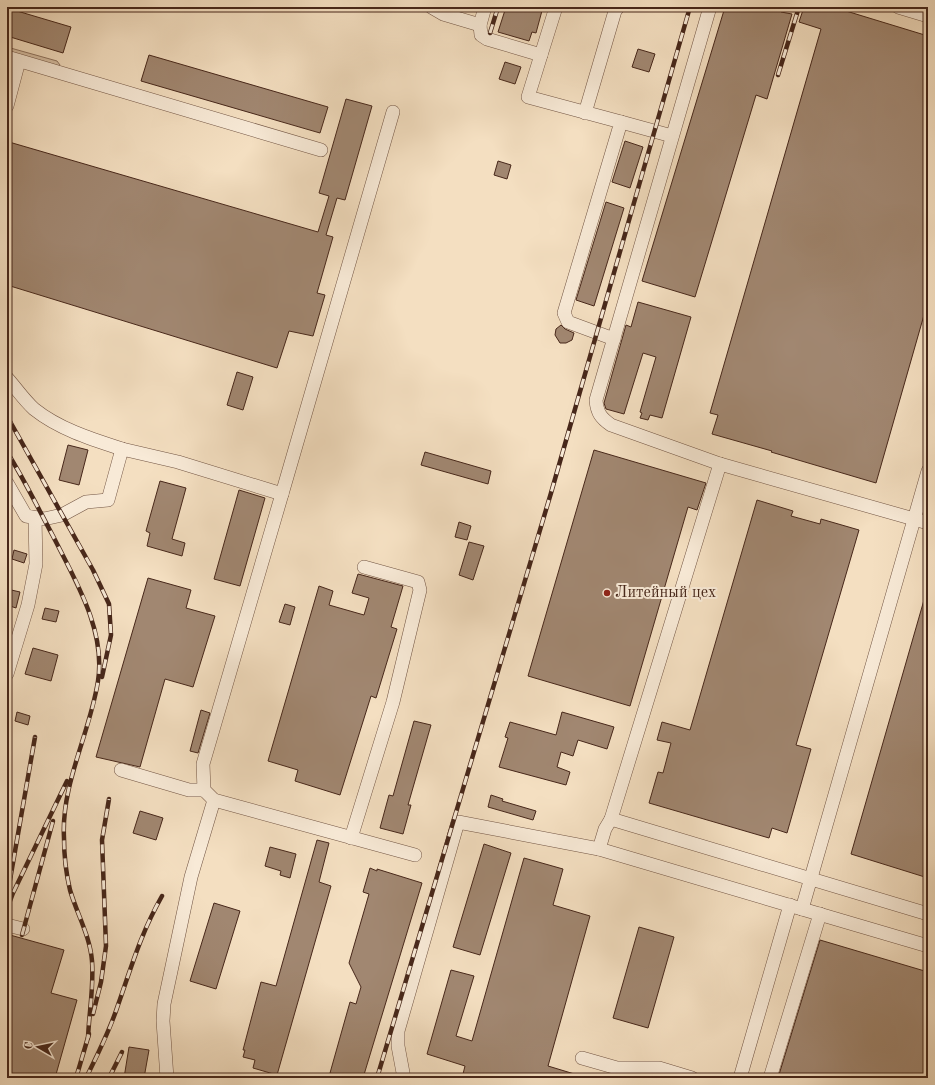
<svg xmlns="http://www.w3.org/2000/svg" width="935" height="1085" viewBox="0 0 935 1085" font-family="'Old Standard TT',serif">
	<rect width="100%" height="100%" fill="#f4dfc1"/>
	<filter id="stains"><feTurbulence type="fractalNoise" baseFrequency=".005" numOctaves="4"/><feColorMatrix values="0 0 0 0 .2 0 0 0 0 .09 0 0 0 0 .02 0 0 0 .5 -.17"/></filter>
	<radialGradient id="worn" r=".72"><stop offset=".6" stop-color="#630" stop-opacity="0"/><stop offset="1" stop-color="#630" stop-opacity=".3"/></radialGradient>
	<path fill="#d7c0a5" stroke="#8f7460" d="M7,47L57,61L60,65L59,66L7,54Z"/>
	<g fill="#a18771" stroke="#47271a">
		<path d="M506,7H543L536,33L532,32L529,41L498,32Z"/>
		<path d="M725,7H783L781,12L792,14L767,99L756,95L695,297L642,281Z"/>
		<path d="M804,7H813L826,11L827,7H833L928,36V301L876,483L771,452L772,451L712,434L718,415L710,413L821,29L799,22Z"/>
		<path d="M7,8L71,27L63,53L7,36Z"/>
		<path d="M638,49L655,54L649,72L632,67Z"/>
		<path d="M149,55L328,107L320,133L141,81Z"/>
		<path d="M505,62L521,67L515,84L499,79Z"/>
		<path d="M346,99L372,106L345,200L337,198L326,235L333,237L317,293L325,295L313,336L289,331L277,368L7,285V148L9,142L318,232L329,196L319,193Z"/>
		<path d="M625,141L643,147L630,188L612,182Z"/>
		<path d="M498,161L511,165L507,179L494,175Z"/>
		<path d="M606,202L624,208L594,306L576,300Z"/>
		<path d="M638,302L691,317L662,418L650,415L648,420L640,418L642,413L640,412L656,357L643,353L624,414L606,409L604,403L626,325L631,327Z"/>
		<path d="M561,325L565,329L574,333L572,340L566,343H560L555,335L556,329Z"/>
		<path d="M237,372L253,377L243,410L227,405Z"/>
		<path d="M68,445L88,450L79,485L59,480Z"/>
		<path d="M594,450L706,483L697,510L688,507L630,706L528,676Z"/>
		<path d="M425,452L491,471L488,484L421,465Z"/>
		<path d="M160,481L186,488L172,539L185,543L182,556L147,546L150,533L146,531Z"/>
		<path d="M239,490L265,498L240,586L214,579Z"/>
		<path d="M757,500L793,511L791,516L820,524L821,519L859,530L796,745L811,749L787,833L772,828L769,838L649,803L658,772L663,773L671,743L657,740L662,722L690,730Z"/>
		<path d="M459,522L471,526L467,540L455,537Z"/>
		<path d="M469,542L484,546L473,580L459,575Z"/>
		<path d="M14,550L27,554L24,563L12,559Z"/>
		<path d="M358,574L403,586L391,627L397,629L376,698L371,696L340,795L295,781L298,770L268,761L319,586L333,591L329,605L364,615L369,598L352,593Z"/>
		<path d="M148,578L191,590L186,608L215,616L193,687L165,679L140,767L96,757Z"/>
		<path d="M7,589L20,592L16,608L7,605Z"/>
		<path d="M926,593L928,594V878L851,854Z"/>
		<path d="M285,604L295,607L290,625L279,622Z"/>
		<path d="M45,608L59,611L56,622L42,619Z"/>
		<path d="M33,648L58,655L51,681L25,674Z"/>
		<path d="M201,710L210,713L198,753L190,751Z"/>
		<path d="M17,712L30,716L28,725L15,721Z"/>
		<path d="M562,712L614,727L607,749L578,740L573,756L561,752L557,767L570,772L566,785L499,767L508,738L505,737L510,722L556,735Z"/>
		<path d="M414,721L431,725L408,805H411L403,834L380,828L389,795L393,796Z"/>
		<path d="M491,795L503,799L502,801L536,811L533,820L488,807Z"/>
		<path d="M140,811L163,818L156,840L133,833Z"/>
		<path d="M317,840L329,843L319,882L331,886L277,1075L253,1068L255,1060L243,1057L245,1050H243L261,982L276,986Z"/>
		<path d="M484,844L511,853L480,955L453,947Z"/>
		<path d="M270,847L296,854L290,878L280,875L281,871L265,866Z"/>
		<path d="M524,858L563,869L553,905L590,916L548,1066L581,1076V1078H462L465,1066L427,1054L451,970L474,976L456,1036L472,1041Z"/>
		<path d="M370,868L377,871V869L422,883L363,1078H348L330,1073L350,1002L356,1004L361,987L349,963L369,894L363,892Z"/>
		<path d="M214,903L240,911L216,989L190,981Z"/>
		<path d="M639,927L674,937L648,1028L613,1018Z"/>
		<path d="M10,935L64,950L51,993L77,1000L55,1078H7V946Z"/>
		<path d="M820,940L928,972V1078H778Z"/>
		<path d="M129,1047L149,1050L144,1078H124Z"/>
	</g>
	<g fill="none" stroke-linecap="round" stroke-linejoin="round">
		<g stroke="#725544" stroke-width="14">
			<g id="minor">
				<path d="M431,7L443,14L480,25"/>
				<path d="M485,7L480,25L481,35L487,39L541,55L556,7"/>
				<path d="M710,7L596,400C597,413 601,418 611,425L720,464L928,523"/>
				<path d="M898,7L928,16"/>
				<path d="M541,55L528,97L621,122L564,313L568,322L614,339"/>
				<path d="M7,57L321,150"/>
				<path d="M7,106L19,61"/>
				<path d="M585,113L615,11L618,7"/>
				<path d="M621,122L672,136"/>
				<path d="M7,378C16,388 24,400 34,409C59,429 91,439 122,449"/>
				<path d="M928,471L802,909L928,946"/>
				<path d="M7,483L26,516L44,519L62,515L86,502L108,500L122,449L178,462L282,494L393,112"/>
				<path d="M282,494L203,764L204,790L214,800L415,855"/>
				<path d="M7,674L28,605L36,564L35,518"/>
				<path d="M121,770L189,790H204"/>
				<path d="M611,819L720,464"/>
				<path d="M351,838L393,702L420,590L418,582L364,567"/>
				<path d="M599,849L605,829L611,819L928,914"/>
				<path d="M7,925L23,929"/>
				<path d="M582,1058L617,1068H659L692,1078"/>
				<path d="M167,1078L163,1021L164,1004L191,877L214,800"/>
				<path d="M404,1078L398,1046V1031L458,822L599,849L802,909"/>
				<path d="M740,1078L790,905"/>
				<path d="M770,1078L820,914"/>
			</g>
		</g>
		<use href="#minor" stroke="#f8ead7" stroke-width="13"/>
		<g stroke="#47271a" stroke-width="4.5">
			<g id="rail">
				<path d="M490,33L498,7"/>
				<path d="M778,75L799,7"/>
				<path d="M7,416L93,570L109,604L111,635L102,677"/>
				<path d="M7,452C24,479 38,508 53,536C75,580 106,630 98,681C90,733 61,784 64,838C64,855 66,873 70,890C77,914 90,936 92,961C94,986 89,1013 88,1038"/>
				<path d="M7,897L35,737"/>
				<path d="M7,909L13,893L67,781"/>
				<path d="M22,935L53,821"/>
				<path d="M93,1014L101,982L106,946L102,840L109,799"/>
				<path d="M76,1078L89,1034"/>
				<path d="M86,1078C98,1054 110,1030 118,1005C132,965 141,933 162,896"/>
				<path d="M109,1078L122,1052"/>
				<path d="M377,1078L551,493L690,7"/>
			</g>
		</g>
		<use href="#rail" stroke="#f8ead7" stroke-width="3" stroke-dasharray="9" stroke-linecap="butt"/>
	</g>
	<circle fill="#8f2418" stroke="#f8ead7" stroke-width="1.5" cx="607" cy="593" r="4"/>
	<g text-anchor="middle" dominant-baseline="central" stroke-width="4" stroke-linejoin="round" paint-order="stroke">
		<g font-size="16" fill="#47271a" stroke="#f8ead7" text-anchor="start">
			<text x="615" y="593">Литейный цех</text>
		</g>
	</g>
	<rect width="935" height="1085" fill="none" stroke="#f4dfc1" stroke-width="24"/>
	<rect x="8" y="8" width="919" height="1069" fill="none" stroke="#47271a" stroke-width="2"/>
	<rect x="12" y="12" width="911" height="1061" fill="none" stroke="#47271a"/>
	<g transform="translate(38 1047) rotate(279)" stroke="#f8ead7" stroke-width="3" paint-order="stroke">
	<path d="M0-3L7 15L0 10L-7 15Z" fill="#47271a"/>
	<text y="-6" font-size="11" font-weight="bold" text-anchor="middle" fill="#47271a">С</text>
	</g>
	<rect width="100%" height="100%" filter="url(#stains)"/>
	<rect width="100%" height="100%" fill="url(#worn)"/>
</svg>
